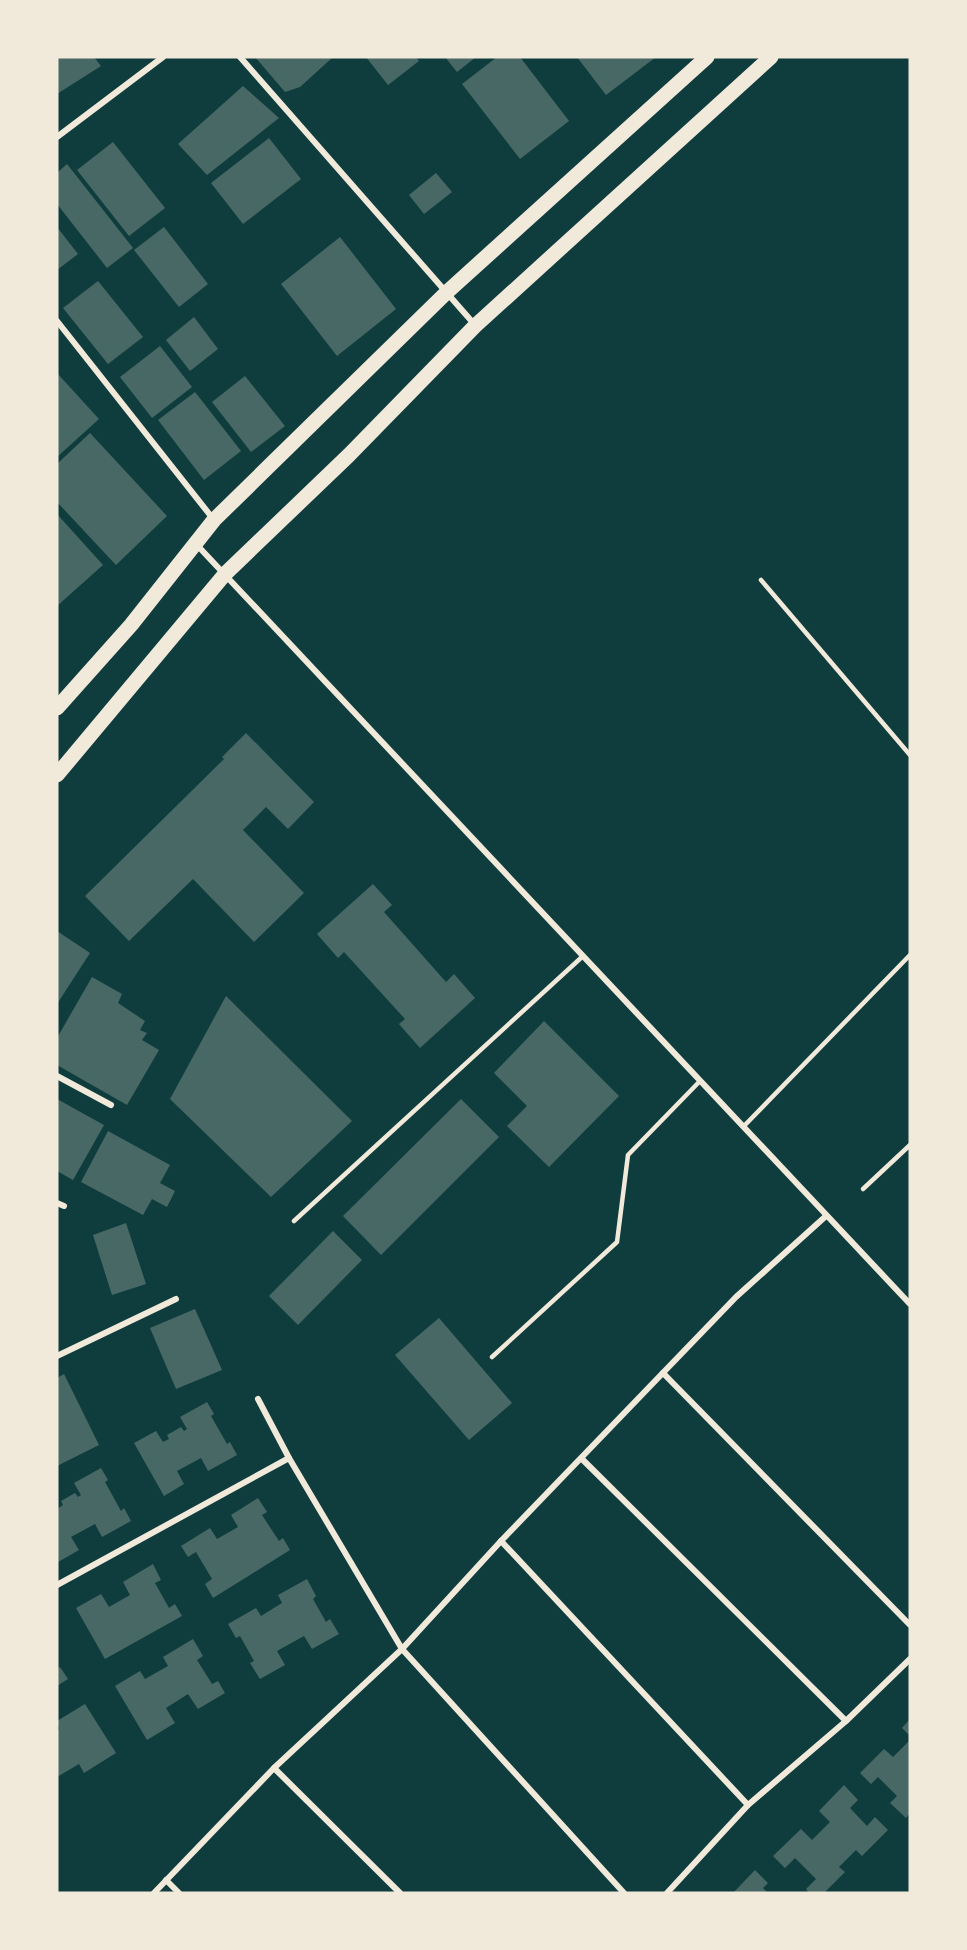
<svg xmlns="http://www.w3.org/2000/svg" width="967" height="1950" viewBox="0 0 967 1950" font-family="'Alegreya Sans',sans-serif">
	<rect width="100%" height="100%" fill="#0f3d3e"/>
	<g fill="#486865">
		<path d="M57,57H94L101,66L57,94Z"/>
		<path d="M255,57H333L300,87L285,92Z"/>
		<path d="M366,57H416L419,61L388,85Z"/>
		<path d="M445,57H476L457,72Z"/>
		<path d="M497,57H520L569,121L520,159L462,84Z"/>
		<path d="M577,57H656L606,95Z"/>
		<path d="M243,86L279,118L207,175L178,144Z"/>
		<path d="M269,138L301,179L243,224L211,183Z"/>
		<path d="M113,142L165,208L129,236L77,170Z"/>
		<path d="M67,164L133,248L107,268L57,204V173Z"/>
		<path d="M436,173L452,192L424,214L409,195Z"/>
		<path d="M57,227L78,254L57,270Z"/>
		<path d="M164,227L208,284L179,307L134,250Z"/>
		<path d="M340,237L396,309L337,356L281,284Z"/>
		<path d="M98,281L143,337L108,364L63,308Z"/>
		<path d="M194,317L218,349L190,371L166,340Z"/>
		<path d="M160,346L192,387L152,418L120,377Z"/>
		<path d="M57,373L99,419L57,457Z"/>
		<path d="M245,376L285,426L251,452L212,402Z"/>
		<path d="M195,392L241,451L204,480L158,420Z"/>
		<path d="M90,433L167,516L116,565L57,502V464Z"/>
		<path d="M57,514L103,565L57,606Z"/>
		<path d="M246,733L314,802L288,829L266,807L243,830L304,893L254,942L193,879L129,941L85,896L224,759L222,757Z"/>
		<path d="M373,884L392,905L384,912L446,982L454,974L475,998L420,1048L399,1024L405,1019L344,952L338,958L317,934Z"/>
		<path d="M57,931L90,953L57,1004Z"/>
		<path d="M92,977L122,994L118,1003L145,1021L140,1030L147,1033L142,1040L159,1050L127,1105L57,1065V1038Z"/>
		<path d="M226,996L352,1121L271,1197L170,1099Z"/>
		<path d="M544,1021L619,1096L549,1167L507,1126L527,1106L494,1073Z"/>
		<path d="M57,1099L104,1125L73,1180L57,1171Z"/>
		<path d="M461,1099L499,1137L381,1255L343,1216Z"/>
		<path d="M108,1131L170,1165L160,1183L175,1191L167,1207L152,1199L143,1215L81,1182Z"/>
		<path d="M126,1223L146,1284L112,1295L93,1235Z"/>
		<path d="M333,1231L362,1260L298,1325L269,1296Z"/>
		<path d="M195,1309L222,1370L176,1389L150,1328Z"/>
		<path d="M439,1318L512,1403L469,1440L395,1355Z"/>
		<path d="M64,1374L99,1445L57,1466V1378Z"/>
		<path d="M207,1402L214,1414L211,1416L227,1444L230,1442L237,1455L208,1471L201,1458L177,1471L184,1484L164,1496L134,1443L156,1431L163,1442L169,1439L167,1435L181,1427L184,1431L187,1429L180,1417Z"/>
		<path d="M101,1468L108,1480L105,1482L121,1511L124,1508L131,1521L102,1537L95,1524L71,1537L79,1550L58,1562L57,1509L63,1505L61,1501L75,1493L78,1497L81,1495L74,1483Z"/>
		<path d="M258,1498L267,1512L262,1515L279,1541L283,1538L290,1550L213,1598L205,1584L212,1579L196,1552L188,1557L181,1546L210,1528L217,1539L238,1527L231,1515Z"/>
		<path d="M153,1564L161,1580L155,1583L169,1608L175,1604L182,1616L105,1659L76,1608L101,1594L109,1607L130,1595L123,1582Z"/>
		<path d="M307,1579L316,1596L313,1599L326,1622L330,1619L339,1634L312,1649L304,1636L277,1651L285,1665L260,1679L250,1663L254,1661L240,1636L236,1638L228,1624L256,1608L261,1616L282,1603L278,1595Z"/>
		<path d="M193,1639L203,1656L197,1660L212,1684L218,1681L225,1693L198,1709L188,1694L166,1708L175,1723L147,1740L115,1686L140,1671L145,1679L168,1666L163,1657Z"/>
		<path d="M60,1667L68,1679L57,1686V1669Z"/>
		<path d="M85,1704L116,1753L84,1773L79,1764L57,1777V1730L59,1729L57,1721Z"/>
		<path d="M910,1719V1736L902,1728Z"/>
		<path d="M910,1740V1813L906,1818L890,1803L897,1796L878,1777L871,1784L860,1773L884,1749L893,1757Z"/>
		<path d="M844,1785L858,1800L850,1808L867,1826L875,1817L888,1830L862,1856L856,1850L839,1867L845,1872L824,1893H809L806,1889L816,1879L795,1858L785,1868L773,1856L801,1829L812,1840L830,1822L819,1811Z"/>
		<path d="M755,1870L768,1883L763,1888L768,1893H733Z"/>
	</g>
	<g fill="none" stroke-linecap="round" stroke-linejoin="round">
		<g stroke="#f1e9da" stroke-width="4.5">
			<path d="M761,580L910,755"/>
			<path d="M744,1126L910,955"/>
			<path d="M863,1189L910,1145"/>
			<path d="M294,1221L583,956"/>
			<path d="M492,1357L617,1242L628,1155L700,1081"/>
		</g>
		<g stroke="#f1e9da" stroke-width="6">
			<path d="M240,57L475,325"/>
			<path d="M57,137L163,57"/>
			<path d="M57,321L214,520"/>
			<path d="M196,544L910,1304"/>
			<path d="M57,1076L111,1105"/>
			<path d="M57,1203L64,1206"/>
			<path d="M57,1356L176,1299"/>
			<path d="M663,1373L910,1625"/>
			<path d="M258,1399L289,1458L402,1649L624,1893"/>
			<path d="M582,1459L846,1721"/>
			<path d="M501,1541L748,1805"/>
			<path d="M57,1585L289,1458"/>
			<path d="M274,1768L400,1893"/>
			<path d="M166,1880L179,1893"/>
			<path d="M154,1893L274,1768L402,1649L501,1541L736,1297L826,1216"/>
			<path d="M667,1893L748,1805L846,1721L910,1659"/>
		</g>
		<g stroke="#f1e9da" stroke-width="15">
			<path d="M57,708L131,625L214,520L446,293L707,57"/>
			<path d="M57,775L225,574L349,455L475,326L771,57"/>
		</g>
	</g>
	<rect width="967" height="1950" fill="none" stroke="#f1e9da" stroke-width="117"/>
</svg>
